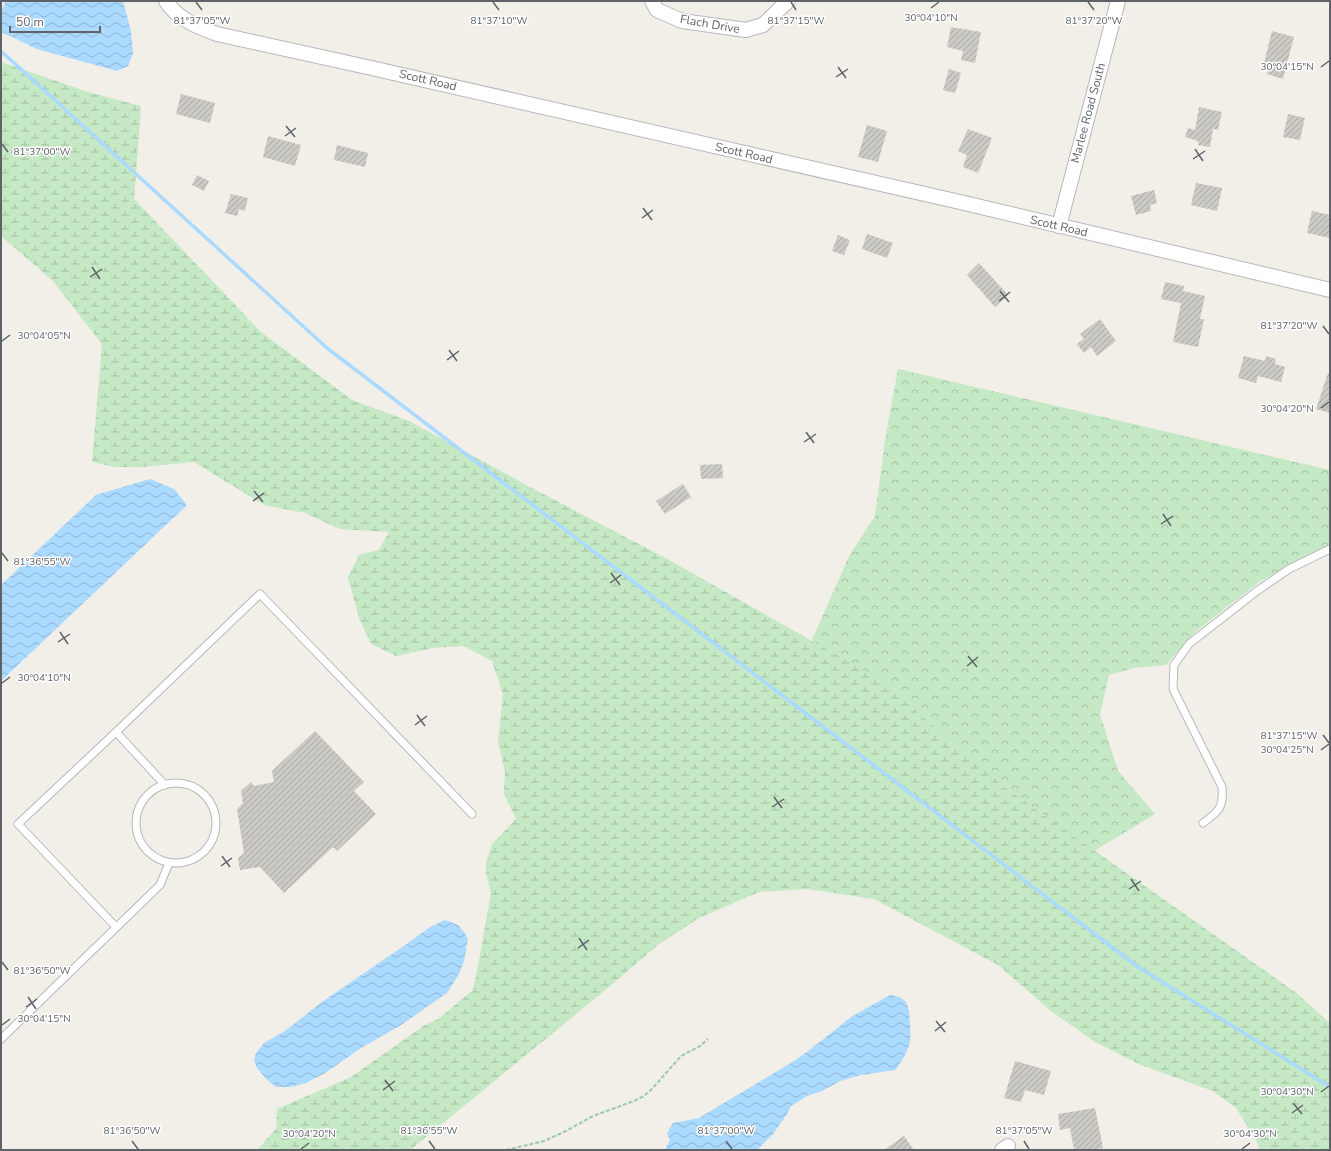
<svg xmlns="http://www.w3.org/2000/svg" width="1331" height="1151" viewBox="0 0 1331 1151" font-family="'Nunito Sans',sans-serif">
	<defs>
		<pattern id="forest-crowns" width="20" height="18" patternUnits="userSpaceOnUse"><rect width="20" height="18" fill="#c5e8c5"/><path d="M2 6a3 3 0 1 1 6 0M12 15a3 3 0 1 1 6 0" fill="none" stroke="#a3c0a4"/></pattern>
		<pattern id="wetland-marsh" width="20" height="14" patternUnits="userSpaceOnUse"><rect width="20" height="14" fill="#c5e8c5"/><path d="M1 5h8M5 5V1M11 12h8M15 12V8" fill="none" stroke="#a3c0a4"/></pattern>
		<pattern id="water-waves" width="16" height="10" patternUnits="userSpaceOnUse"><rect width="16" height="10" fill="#aadaff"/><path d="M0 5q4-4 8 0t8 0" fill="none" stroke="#8eb4d2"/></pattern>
		<pattern id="building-hatch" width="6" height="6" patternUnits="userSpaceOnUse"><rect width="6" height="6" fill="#cccac5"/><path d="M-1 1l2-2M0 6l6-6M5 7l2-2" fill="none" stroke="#a9a8a4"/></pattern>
	</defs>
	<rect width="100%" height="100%" fill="#f1efe8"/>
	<path fill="url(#forest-crowns)" d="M898,369L1330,470V548L1262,580L1195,632L1166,665L1134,668L1109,675L1100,714L1118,771L1155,814L1094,851L1007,789L812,640L849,556L875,516L886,434Z"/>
	<path fill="url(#wetland-marsh)" d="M1,62L88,92L141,106L134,199L261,332L352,400L409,421L530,487L669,560L879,679L1007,789L1295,992L1330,1023V1150H1260L1256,1140L1236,1108L1213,1091L1141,1065L1095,1042L1051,1011L998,965L874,899L807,889L759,892L699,918L659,944L603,992L410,1150H257L276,1129L277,1109L351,1077L425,1025L438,1019L472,991L476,977L491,893L486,873V863L492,844L516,819L504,794L505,772L498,742L503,694L492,661L464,646L432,648L396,656L371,644L359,618L348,577L359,555L379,550L389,532L340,529L305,513L264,505L194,462L141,467H114L92,462L102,344L52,280L1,236Z"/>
	<g fill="url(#water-waves)">
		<path d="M6,1H123L131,31L133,53L128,66L117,71L37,49L4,33L1,34V11Z"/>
		<path d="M150,479L174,489L187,505L1,681V585L96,495Z"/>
		<path d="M445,920L458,925L464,932L468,939L464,961L459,974L447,993L401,1025L361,1048L325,1073L306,1083L290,1087H276L266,1079L257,1068L254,1061L256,1053L264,1043L285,1031L322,1002L408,943L430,927Z"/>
		<path d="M890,995C911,997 909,1010 910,1027C910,1032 911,1038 910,1042C908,1052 901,1062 895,1070L861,1075L840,1081L822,1091L807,1096L791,1106L787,1114L773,1134L757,1150H665L670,1140L667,1133L673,1123L699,1118L794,1061L811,1049L851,1017Z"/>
	</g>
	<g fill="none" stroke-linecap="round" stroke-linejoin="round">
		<path stroke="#aadaff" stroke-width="3.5" d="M1,51L327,348L1138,967L1330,1087"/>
	</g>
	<g fill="url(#building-hatch)">
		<path d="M951,27L981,32L975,63L961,60L963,51L947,47Z"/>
		<path d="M1272,31L1294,37L1283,79L1267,74L1269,64L1264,63Z"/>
		<path d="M949,69L961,73L955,93L943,90Z"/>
		<path d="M181,94L215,103L210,123L176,114Z"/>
		<path d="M1199,107L1222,112L1218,130L1213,129L1210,147L1198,145V141L1185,137L1188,128L1195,130Z"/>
		<path d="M1288,114L1305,118L1300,140L1283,137Z"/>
		<path d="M867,125L887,131L878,162L858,157Z"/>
		<path d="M968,129L992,138L978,173L963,167L967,155L958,151Z"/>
		<path d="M268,136L301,145L295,166L263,157Z"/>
		<path d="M337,145L368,153L365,167L334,160Z"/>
		<path d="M197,175L209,181L204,191L192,185Z"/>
		<path d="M1196,183L1222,188L1217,211L1191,205Z"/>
		<path d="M1154,190L1157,203L1150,205L1151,211L1136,215L1131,196Z"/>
		<path d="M231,194L248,198L245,211L239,209L237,216L225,213Z"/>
		<path d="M1312,211L1330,215V238L1307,233Z"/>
		<path d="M867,234L893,243L887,258L862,249Z"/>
		<path d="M838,235L850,240L844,255L832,251Z"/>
		<path d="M979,263L1008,295L995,307L967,275Z"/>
		<path d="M1165,282L1184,286L1183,291L1205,296L1200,319H1204L1198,347L1173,342L1181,303L1161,299Z"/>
		<path d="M1100,319L1116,341L1097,356L1091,347L1084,353L1077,344L1084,339L1080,334Z"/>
		<path d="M1244,356L1265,361L1266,356L1276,359L1275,364L1285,367L1281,382L1258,376L1256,383L1238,378Z"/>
		<path d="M1328,373H1330V413L1316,409Z"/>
		<path d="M722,464L723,478L701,479L700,465Z"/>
		<path d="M683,484L691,497L665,514L656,501Z"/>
		<path d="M315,731L364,782L354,791L376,814L337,851L333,847L284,893L260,867L240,870L238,858L244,853L237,809L243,803L241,791L251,782L254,786L274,782L272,771Z"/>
		<path d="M1015,1061L1051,1071L1044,1095L1025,1090L1021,1102L1004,1098Z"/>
		<path d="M1095,1108L1103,1148L1093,1150H1074L1070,1128L1060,1130L1058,1114Z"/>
		<path d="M904,1136L914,1150H884Z"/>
	</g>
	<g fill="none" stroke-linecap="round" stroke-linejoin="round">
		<g stroke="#b5b8bc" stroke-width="9">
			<g id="lane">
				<circle cx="176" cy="823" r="40"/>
				<path d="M165,785L116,732L260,594L472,814"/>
				<path d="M1203,823C1218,812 1224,808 1222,787L1173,689L1174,665L1189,644L1257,591L1289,569L1330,549"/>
				<path d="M116,927L18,824L116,732"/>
				<path d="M1,1039L160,885L169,863"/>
			</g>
		</g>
		<g stroke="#b5b8bc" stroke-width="16">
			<g id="street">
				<path d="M166,1C177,19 198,27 217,34L367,67L960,202L1330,290"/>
				<path d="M652,1L657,10L682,21L746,30L763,25L788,1"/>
				<path d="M1059,226L1118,1"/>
				<path d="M1002,1150L1008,1146"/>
			</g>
		</g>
		<path stroke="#9cc7a9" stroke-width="2" stroke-dasharray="4 2" stroke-linecap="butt" d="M506,1150L544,1141L564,1132L593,1116L634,1101L644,1096L652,1089L681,1056L700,1046L708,1039"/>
		<use href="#lane" stroke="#fff" stroke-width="7"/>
		<use href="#street" stroke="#fff" stroke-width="14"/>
	</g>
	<path fill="none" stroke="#5f6368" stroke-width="1.5" d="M196,2L202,10M493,2L499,10M791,2L796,10M1088,2L1094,10M931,8L939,2M838,67L846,78M1321,67L1329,61M836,77L848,69M286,126L295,137M285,136L296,128M2,144L8,152M1195,149L1203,161M1193,159L1205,151M643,208L652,220M642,218L653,210M92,267L100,279M90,277L102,269M1000,291L1009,302M999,301L1010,292M1323,326L1329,334M2,341L10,335M449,350L457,361M447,360L459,351M1321,408L1329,402M806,432L814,443M804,442L816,434M254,491L263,502M253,501L264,493M1163,514L1171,526M1161,524L1173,516M2,553L8,561M611,573L620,585M610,583L621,575M60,632L68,644M58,642L70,634M968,656L977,667M967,666L978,657M2,683L10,677M417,715L425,726M415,725L427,716M1323,735L1329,743M1321,750L1329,744M774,797L782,808M772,807L784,799M222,856L230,867M221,866L232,858M1131,879L1139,891M1129,889L1141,881M579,938L587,950M578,948L589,940M2,962L8,970M28,997L36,1009M26,1007L37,999M936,1021L945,1032M2,1025L10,1019M935,1031L946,1022M385,1080L393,1091M383,1090L395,1081M1321,1092L1329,1086M1293,1103L1302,1114M1292,1113L1303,1105M132,1141L138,1149M429,1141L435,1149M726,1141L732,1149M1024,1141L1029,1149M301,1149L309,1143M1242,1149L1250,1143"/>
	<g text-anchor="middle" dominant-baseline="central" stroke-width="3" stroke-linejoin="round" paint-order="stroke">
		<g font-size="12" fill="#5f6368" stroke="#fff">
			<text transform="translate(710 24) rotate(10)">Flach Drive</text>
			<text transform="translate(428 80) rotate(13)">Scott Road</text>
			<text transform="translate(1088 113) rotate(-75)">Marlee Road South</text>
			<text transform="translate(744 153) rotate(13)">Scott Road</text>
			<text transform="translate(1059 226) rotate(13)">Scott Road</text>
		</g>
	</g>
	<g font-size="10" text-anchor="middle" fill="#5f6368" stroke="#fff" stroke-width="3" stroke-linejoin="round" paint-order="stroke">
		<text x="931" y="21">30°04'10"N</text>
		<text x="202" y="24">81°37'05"W</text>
		<text x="499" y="24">81°37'10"W</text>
		<text x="796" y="24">81°37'15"W</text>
		<text x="1094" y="24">81°37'20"W</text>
		<text x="1287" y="70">30°04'15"N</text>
		<text x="42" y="155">81°37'00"W</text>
		<text x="1289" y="329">81°37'20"W</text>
		<text x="44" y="339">30°04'05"N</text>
		<text x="1287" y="412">30°04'20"N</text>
		<text x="42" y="565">81°36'55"W</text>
		<text x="44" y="681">30°04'10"N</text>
		<text x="1289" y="739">81°37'15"W</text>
		<text x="1287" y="753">30°04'25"N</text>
		<text x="42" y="974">81°36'50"W</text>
		<text x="44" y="1022">30°04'15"N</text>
		<text x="1287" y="1095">30°04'30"N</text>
		<text x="132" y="1134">81°36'50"W</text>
		<text x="429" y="1134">81°36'55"W</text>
		<text x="726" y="1134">81°37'00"W</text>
		<text x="1024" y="1134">81°37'05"W</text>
		<text x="309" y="1137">30°04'20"N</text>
		<text x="1250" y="1137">30°04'30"N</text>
	</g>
	<rect width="1331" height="1151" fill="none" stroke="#5f6368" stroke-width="4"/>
	<path d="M10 26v6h90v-6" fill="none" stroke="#5f6368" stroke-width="2"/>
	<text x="16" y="26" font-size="12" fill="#5f6368" stroke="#ffffff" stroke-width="3" paint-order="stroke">50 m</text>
</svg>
